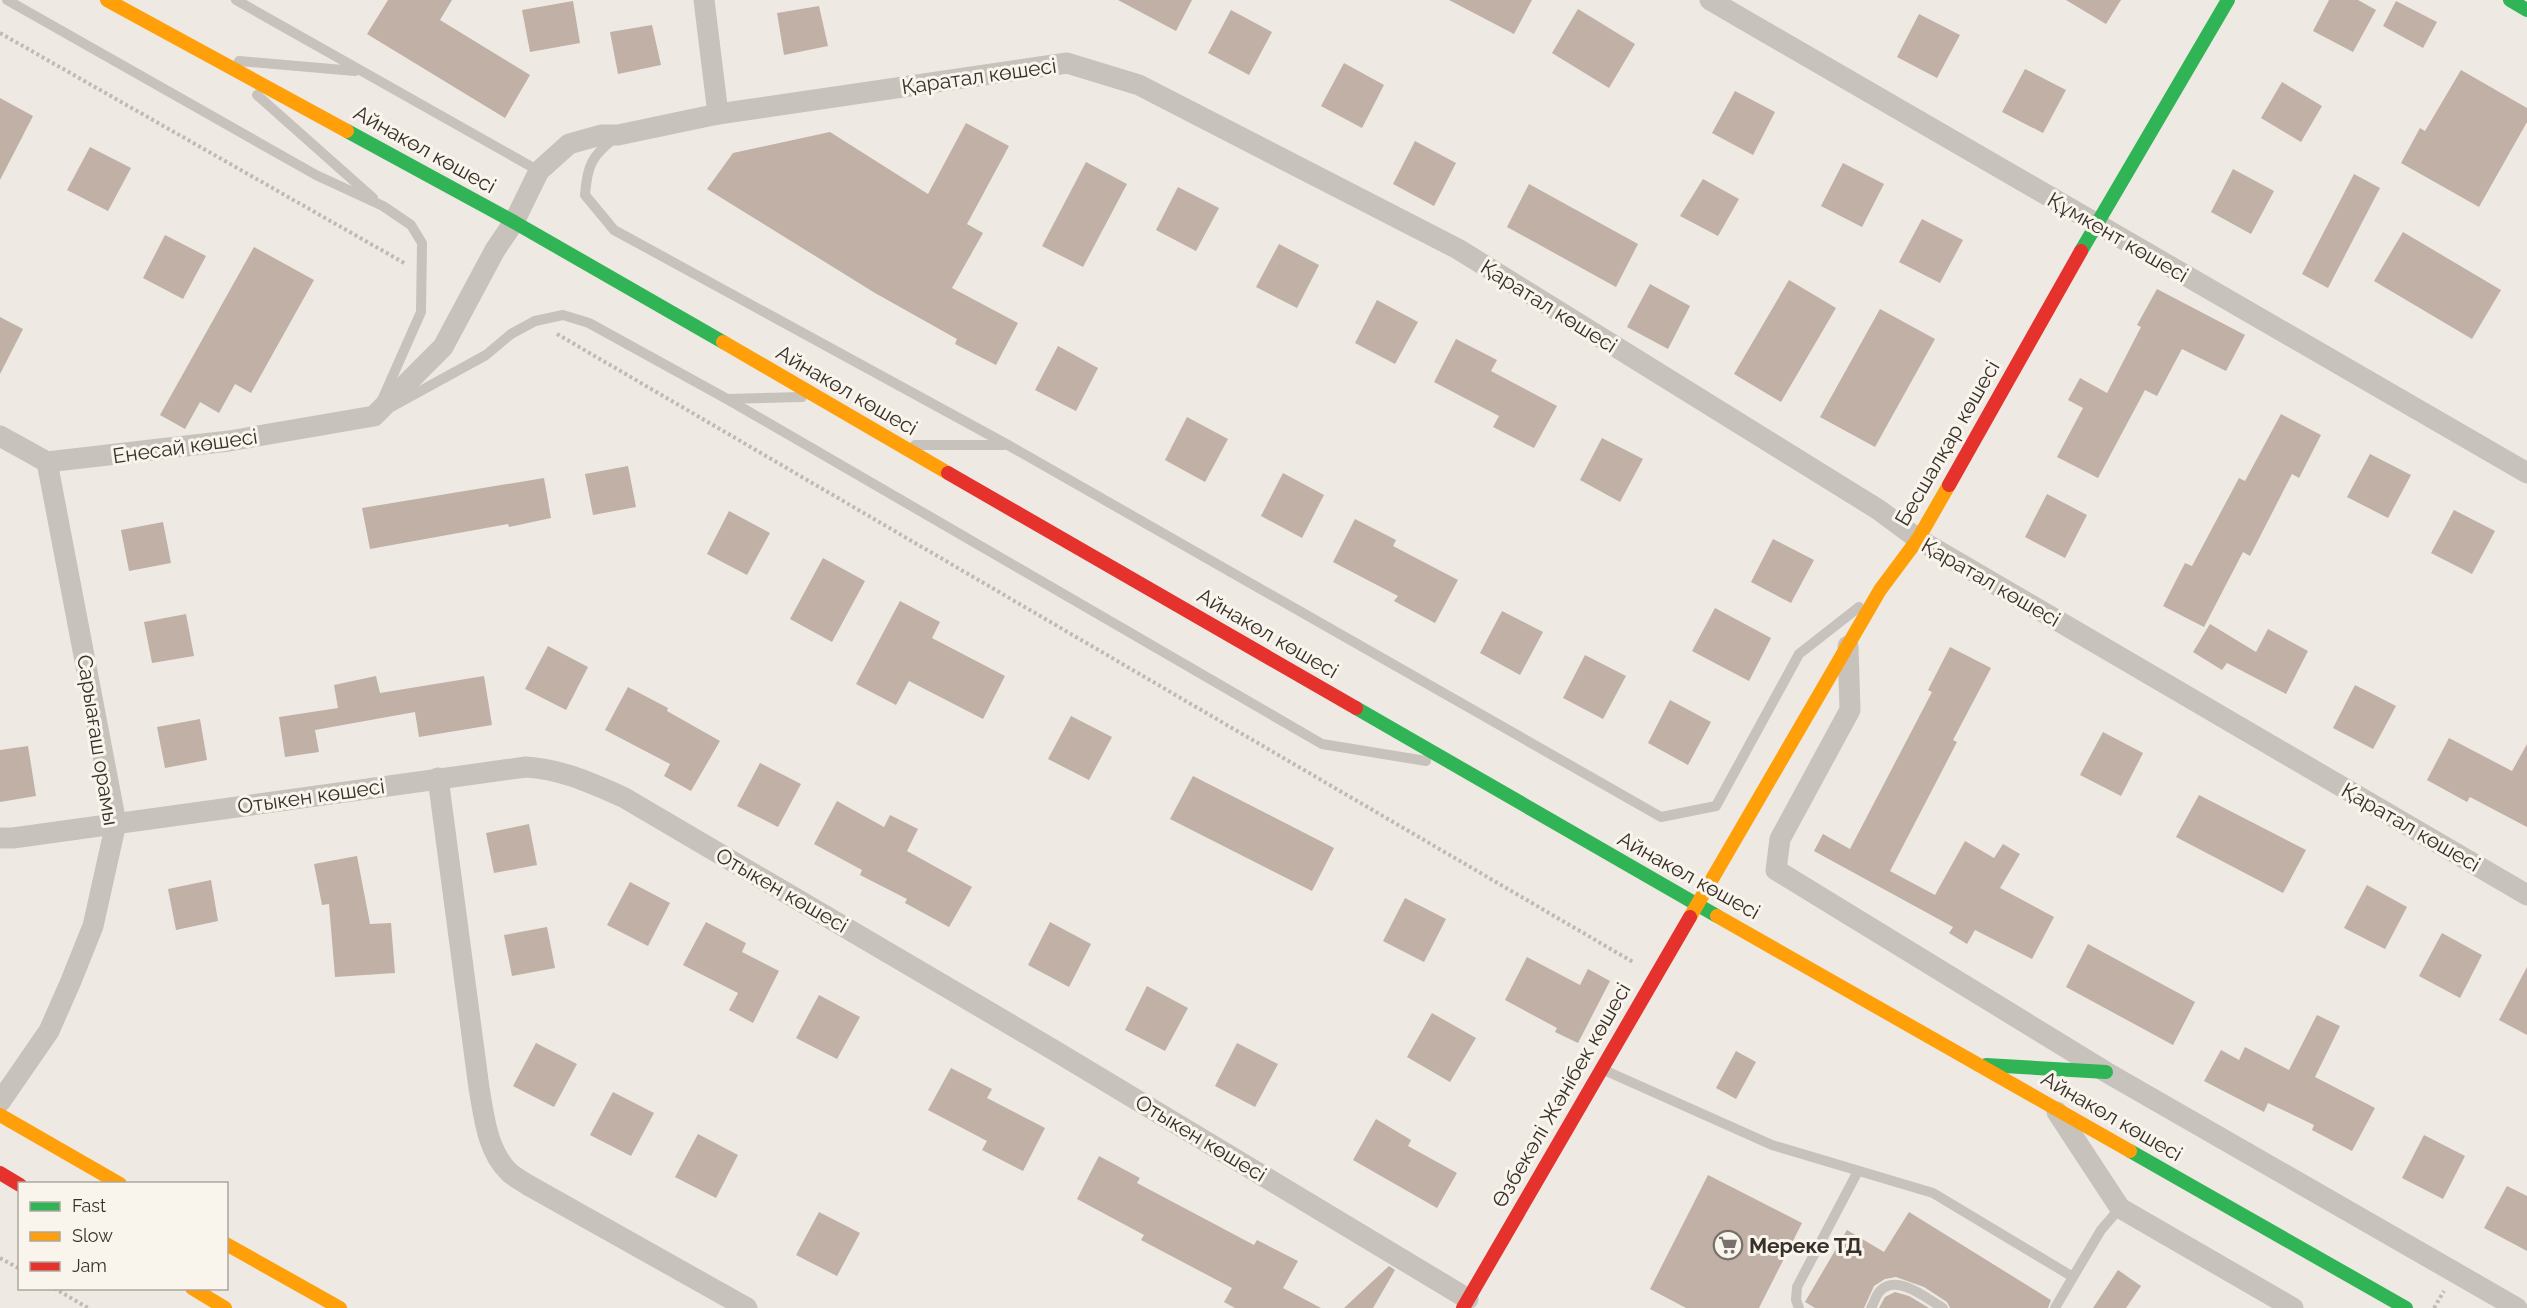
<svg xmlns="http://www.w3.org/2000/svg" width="2527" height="1308" viewBox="0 0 2527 1308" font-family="Raleway,sans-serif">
	<rect width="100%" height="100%" fill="#eeeae3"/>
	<g fill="#c0b0a6">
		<path d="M388,0H452L440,20L530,75L505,118L367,34Z"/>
		<path d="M1118,0H1192L1176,31Z"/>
		<path d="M1449,0H1532L1514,34Z"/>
		<path d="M2066,0H2121L2106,24Z"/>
		<path d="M2329,0H2358L2376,10L2353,52L2313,31Z"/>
		<path d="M573,1L580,43L530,52L522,10Z"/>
		<path d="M2396,1L2437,22L2423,48L2383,26Z"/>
		<path d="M819,6L828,46L784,55L777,13Z"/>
		<path d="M1578,9L1635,44L1609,88L1552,53Z"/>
		<path d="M1231,10L1272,32L1249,75L1208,53Z"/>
		<path d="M1919,14L1960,35L1937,78L1897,57Z"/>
		<path d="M652,25L661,65L618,74L610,32Z"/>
		<path d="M1344,63L1384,85L1362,128L1321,106Z"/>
		<path d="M2025,69L2066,90L2043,133L2002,112Z"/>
		<path d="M2461,70L2527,108V122L2479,207L2401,163L2420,128L2425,131Z"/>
		<path d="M2282,82L2322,106L2301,142L2261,118Z"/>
		<path d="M1735,91L1775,112L1753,155L1712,133Z"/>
		<path d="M0,98L33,116L0,180Z"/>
		<path d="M966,123L1009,146L967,224L983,233L952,288L1018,323L996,365L955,344L957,339L875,293L707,189L733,153L830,132L928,194Z"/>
		<path d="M1415,141L1456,163L1434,206L1393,184Z"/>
		<path d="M90,147L131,168L108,211L67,190Z"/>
		<path d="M1086,162L1127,184L1083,267L1042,246Z"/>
		<path d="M1843,163L1884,184L1862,227L1821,206Z"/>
		<path d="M2233,169L2274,191L2251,234L2211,212Z"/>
		<path d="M2354,174L2380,188L2328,288L2302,274Z"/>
		<path d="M1703,179L1739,199L1718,236L1680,216Z"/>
		<path d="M1529,184L1638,244L1616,287L1507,227Z"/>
		<path d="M1178,187L1219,208L1196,251L1156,230Z"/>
		<path d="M1922,219L1963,240L1940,283L1899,262Z"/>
		<path d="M2403,232L2501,290L2472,339L2374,281Z"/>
		<path d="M165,235L206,256L183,299L143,278Z"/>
		<path d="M1279,244L1319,265L1297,308L1256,287Z"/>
		<path d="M254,247L314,280L251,393L235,384L219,413L200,402L185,429L160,415Z"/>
		<path d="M1789,280L1836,308L1781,402L1734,374Z"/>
		<path d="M1650,284L1690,306L1668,349L1627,327Z"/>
		<path d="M2157,289L2245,335L2226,371L2182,349L2157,396L2145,390L2098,478L2057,457L2083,408L2068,400L2080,378L2107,393L2141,327L2137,325Z"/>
		<path d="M1377,300L1418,322L1395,364L1355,343Z"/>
		<path d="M1880,309L1935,339L1875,447L1820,417Z"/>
		<path d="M0,317L23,329L0,374Z"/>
		<path d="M1456,339L1497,360L1491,371L1557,406L1534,448L1493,427L1499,416L1434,382Z"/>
		<path d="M1058,346L1098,368L1076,411L1035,390Z"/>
		<path d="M2281,414L2321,435L2299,478L2292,474L2250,556L2243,552L2204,627L2163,606L2185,563L2192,566L2239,478L2245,481Z"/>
		<path d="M1187,417L1228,439L1205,482L1165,460Z"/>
		<path d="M1602,438L1643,459L1620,502L1580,480Z"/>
		<path d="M2370,454L2411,475L2388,518L2347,497Z"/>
		<path d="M628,466L636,507L593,515L585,474Z"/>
		<path d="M1283,473L1324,495L1302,538L1261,516Z"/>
		<path d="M544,478L551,518L509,527L508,524L370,549L362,508Z"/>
		<path d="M2047,494L2087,515L2065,558L2025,537Z"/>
		<path d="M2454,510L2495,531L2472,574L2431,553Z"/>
		<path d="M729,511L770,533L747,575L707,554Z"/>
		<path d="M1355,519L1396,540L1393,546L1458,580L1435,623L1394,601L1398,596L1333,562Z"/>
		<path d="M163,522L171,563L129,571L121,530Z"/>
		<path d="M1773,539L1814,560L1791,603L1751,582Z"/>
		<path d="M823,558L865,581L832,642L790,619Z"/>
		<path d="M900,601L940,622L932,638L1005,676L983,719L909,681L896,705L856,684Z"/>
		<path d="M1715,608L1771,638L1749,681L1692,651Z"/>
		<path d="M1502,611L1543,632L1520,675L1480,653Z"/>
		<path d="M186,614L194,656L152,663L144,622Z"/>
		<path d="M2210,624L2256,652L2268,629L2308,651L2286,694L2227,663L2222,670L2193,652Z"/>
		<path d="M548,646L588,667L566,710L525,689Z"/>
		<path d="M1950,647L1991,668L1953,740L1957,742L1890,871L1935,895L1965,841L1994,858L2003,844L2020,854L2000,888L2054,917L2032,959L1975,930L1967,944L1949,933L1953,927L1814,851L1823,834L1850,849L1932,692L1928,690Z"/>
		<path d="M1585,655L1626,676L1603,719L1563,698Z"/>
		<path d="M376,676L380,693L484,676L492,725L419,737L415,712L315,730L319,752L285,757L279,717L338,708L334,685Z"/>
		<path d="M2355,685L2396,706L2373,749L2333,728Z"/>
		<path d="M628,687L668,708L667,711L720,741L691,791L664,776L670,764L605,730Z"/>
		<path d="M1670,700L1711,722L1688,765L1648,743Z"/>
		<path d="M1071,716L1112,737L1089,780L1048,759Z"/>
		<path d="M200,719L207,760L165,768L157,727Z"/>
		<path d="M2103,732L2143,753L2121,796L2080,775Z"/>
		<path d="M2449,738L2512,771L2527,744V827L2470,797L2467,802L2427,780Z"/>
		<path d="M28,746L36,796L0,802V750Z"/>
		<path d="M760,763L801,784L778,827L737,806Z"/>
		<path d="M1193,776L1334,848L1312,891L1170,819Z"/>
		<path d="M2199,795L2306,850L2283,893L2176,837Z"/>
		<path d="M837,801L884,827L890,815L918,829L907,851L972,887L949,927L905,903L907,899L860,875L862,870L814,844Z"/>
		<path d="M529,824L537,865L494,873L486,833Z"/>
		<path d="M357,856L370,924L391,923L395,973L335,977L329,904L322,905L314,864Z"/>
		<path d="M211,880L218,921L176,930L168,889Z"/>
		<path d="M630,882L670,903L648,946L607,925Z"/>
		<path d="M2367,885L2407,907L2385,949L2344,928Z"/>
		<path d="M1405,898L1446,919L1424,962L1383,941Z"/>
		<path d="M706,922L746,943L742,952L779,971L753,1023L729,1010L738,993L683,965Z"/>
		<path d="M1050,922L1091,944L1069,987L1028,965Z"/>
		<path d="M547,927L555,968L512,976L504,935Z"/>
		<path d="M2442,933L2482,955L2460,998L2419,976Z"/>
		<path d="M2088,944L2195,1002L2173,1045L2066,987Z"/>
		<path d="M1527,957L1580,985L1588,969L1610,981L1578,1043L1555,1032L1557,1028L1505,1000Z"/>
		<path d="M2527,967V1035L2499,1020Z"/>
		<path d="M1147,986L1188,1008L1165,1051L1125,1030Z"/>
		<path d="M819,995L860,1017L837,1059L796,1038Z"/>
		<path d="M1432,1013L1476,1038L1450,1082L1407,1057Z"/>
		<path d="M2317,1015L2340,1026L2315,1077L2375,1108L2352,1151L2312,1130L2314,1125L2268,1103L2264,1112L2204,1081L2221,1050L2239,1060L2245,1047L2289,1070Z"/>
		<path d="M536,1043L577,1064L554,1107L513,1086Z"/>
		<path d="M1237,1043L1278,1064L1255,1107L1215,1086Z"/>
		<path d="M1736,1051L1756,1062L1736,1099L1716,1088Z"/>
		<path d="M951,1068L992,1089L987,1098L1045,1128L1023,1171L982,1150L987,1141L928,1110Z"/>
		<path d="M613,1092L654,1113L631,1156L590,1135Z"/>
		<path d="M1376,1119L1411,1140L1408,1146L1457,1173L1437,1208L1353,1160Z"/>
		<path d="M698,1134L738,1155L716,1198L675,1177Z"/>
		<path d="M2424,1135L2465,1156L2443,1199L2402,1178Z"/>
		<path d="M1099,1156L1140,1178L1137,1183L1254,1245L1257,1240L1298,1261L1283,1288L1321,1308H1235L1224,1302L1232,1288L1141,1240L1144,1235L1077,1199Z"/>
		<path d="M1708,1175L1802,1223L1759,1308H1686L1650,1289Z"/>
		<path d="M2507,1186L2527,1196V1251L2484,1228Z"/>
		<path d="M819,1212L860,1233L837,1276L796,1255Z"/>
		<path d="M1909,1212L2051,1300L2048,1308H1950L1947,1302L1924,1287L1896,1277L1885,1279L1874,1286L1864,1308H1815L1805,1302L1847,1230L1884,1252Z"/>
		<path d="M1389,1266L1395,1270L1373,1308H1344Z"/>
		<path d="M2118,1270L2141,1286L2126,1308H2093Z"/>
		<path d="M1895,1292L1909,1296L1929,1308H1879L1885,1297Z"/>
	</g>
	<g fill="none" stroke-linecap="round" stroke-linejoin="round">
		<g stroke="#bfbab5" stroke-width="4" stroke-dasharray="3 3" stroke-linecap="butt">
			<path d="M0,33L406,264"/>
			<path d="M557,334L1633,962"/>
			<path d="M0,1258L20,1269"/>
			<path d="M54,1288L88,1308"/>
			<path d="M2434,1308L2444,1291"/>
		</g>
		<g stroke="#c7c2bc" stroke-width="10">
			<path d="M7,0L316,175L383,206L411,225L422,243L421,312L382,400"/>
			<path d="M236,0L539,171"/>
			<path d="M239,61L355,71"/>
			<path d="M257,95L373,198"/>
			<path d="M615,138C592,155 587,166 585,195L614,230L1008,445L1661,817L1716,806L1799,654L1859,607"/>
			<path d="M727,399L802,397"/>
			<path d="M393,406L486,355L511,334L535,321L563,315L589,323L727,399L1322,744L1426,761"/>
			<path d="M915,445H1004"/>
			<path d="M1604,1070L1772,1145L1933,1193L2073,1277L2101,1230L2120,1208"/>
			<path d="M1799,1308L1796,1300L1797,1287L1858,1171"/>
			<path d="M1871,1308C1874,1303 1876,1295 1880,1291C1897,1273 1927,1299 1943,1308"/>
			<path d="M2055,1308L2073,1277"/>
		</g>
		<g stroke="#c7c2bc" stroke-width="21">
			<path d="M704,0L718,114"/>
			<path d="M1710,0L2527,473"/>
			<path d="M0,436L47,462L229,441L374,416L443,347L495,250L514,222L539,171L569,144L601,135H618L718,114L1067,63L1139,85L1458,249L1879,510L1918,539L2527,895"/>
			<path d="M1848,646L1850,710L1780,839L1776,870L2106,1072L2517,1308"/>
			<path d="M438,778L479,1088C484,1116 487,1151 509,1172C514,1177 522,1181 528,1185L747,1308"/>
			<path d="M0,838H13L526,767C561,769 591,783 623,797L1052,1049L1468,1299"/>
			<path d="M0,1102L49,1031L71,981L93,926L116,823L47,462"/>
			<path d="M2057,1112L2120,1208L2293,1308"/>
		</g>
		<g stroke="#30b455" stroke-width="14">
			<path d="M2510,0L2527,10"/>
			<path d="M347,131L514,222L723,342"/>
			<path d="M2081,251L2228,0"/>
			<path d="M1356,708L1717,916"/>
			<path d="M1986,1065L2106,1072"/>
			<path d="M2130,1151L2406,1308"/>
		</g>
		<g stroke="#ff9f0a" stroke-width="14">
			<path d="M107,0L347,131"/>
			<path d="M723,342L948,473"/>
			<path d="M1717,916L2130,1151"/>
			<path d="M1690,917L1880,590L1918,539L1949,485"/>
			<path d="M0,1115L120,1184"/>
			<path d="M226,1244L340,1308"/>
			<path d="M192,1288L225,1308"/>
		</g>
		<g stroke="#e5322d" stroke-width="14">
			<path d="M948,473L1356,708"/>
			<path d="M1949,485L2081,251"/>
			<path d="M0,1173L20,1185"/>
			<path d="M1463,1308L1690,917"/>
		</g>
	</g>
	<defs>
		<g id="supermarket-ring" transform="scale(1.5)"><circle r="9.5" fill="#f9f4ec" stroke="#78716b" stroke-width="1.5"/><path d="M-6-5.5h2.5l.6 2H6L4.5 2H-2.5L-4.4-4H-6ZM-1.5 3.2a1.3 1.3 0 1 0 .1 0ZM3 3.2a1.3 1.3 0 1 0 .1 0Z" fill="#78716b"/></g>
	</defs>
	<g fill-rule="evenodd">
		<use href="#supermarket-ring" x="1728" y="1245"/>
	</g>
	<g text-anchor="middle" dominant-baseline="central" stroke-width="6" stroke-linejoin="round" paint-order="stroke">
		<g font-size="21" fill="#38302a" stroke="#f9f4ec">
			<text transform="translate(979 76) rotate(-8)">Қаратал көшесі</text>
			<text transform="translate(425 149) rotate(29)">Айнакөл көшесі</text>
			<text transform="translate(2118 237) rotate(30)">Құмкент көшесі</text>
			<text transform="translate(1549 306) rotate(32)">Қаратал көшесі</text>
			<text transform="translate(847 390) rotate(30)">Айнакөл көшесі</text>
			<text transform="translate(1947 443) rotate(-60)">Бесшалқар көшесі</text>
			<text transform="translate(185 446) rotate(-8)">Енесай көшесі</text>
			<text transform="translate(1991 582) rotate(30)">Қаратал көшесі</text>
			<text transform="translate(1268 633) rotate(30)">Айнакөл көшесі</text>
			<text transform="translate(98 740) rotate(81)">Сарыағаш орамы</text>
			<text transform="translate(311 796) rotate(-8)">Отыкен көшесі</text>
			<text transform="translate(2411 827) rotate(30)">Қаратал көшесі</text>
			<text transform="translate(1689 875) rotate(29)">Айнакөл көшесі</text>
			<text transform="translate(782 890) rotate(30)">Отыкен көшесі</text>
			<text transform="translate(1561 1095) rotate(-60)">Өзбекәлі Жәнібек көшесі</text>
			<text transform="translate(2112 1116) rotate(30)">Айнакөл көшесі</text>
			<text transform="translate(1201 1138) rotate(31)">Отыкен көшесі</text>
		</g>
		<g font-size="21" font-weight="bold" fill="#38302a" stroke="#f9f4ec" text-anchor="start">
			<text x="1749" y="1245">Мереке ТД</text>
		</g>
	</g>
	<rect x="18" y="1182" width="210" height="108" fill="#f9f4ec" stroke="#aca69e" stroke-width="1.5"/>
	<rect x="30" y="1202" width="30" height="9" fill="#30b455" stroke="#aca69e" stroke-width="1.5"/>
	<text x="72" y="1212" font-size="18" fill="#38302a">Fast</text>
	<rect x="30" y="1232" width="30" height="9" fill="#ff9f0a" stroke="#aca69e" stroke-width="1.5"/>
	<text x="72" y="1242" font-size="18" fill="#38302a">Slow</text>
	<rect x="30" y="1262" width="30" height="9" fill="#e5322d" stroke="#aca69e" stroke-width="1.5"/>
	<text x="72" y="1272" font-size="18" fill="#38302a">Jam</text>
</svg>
